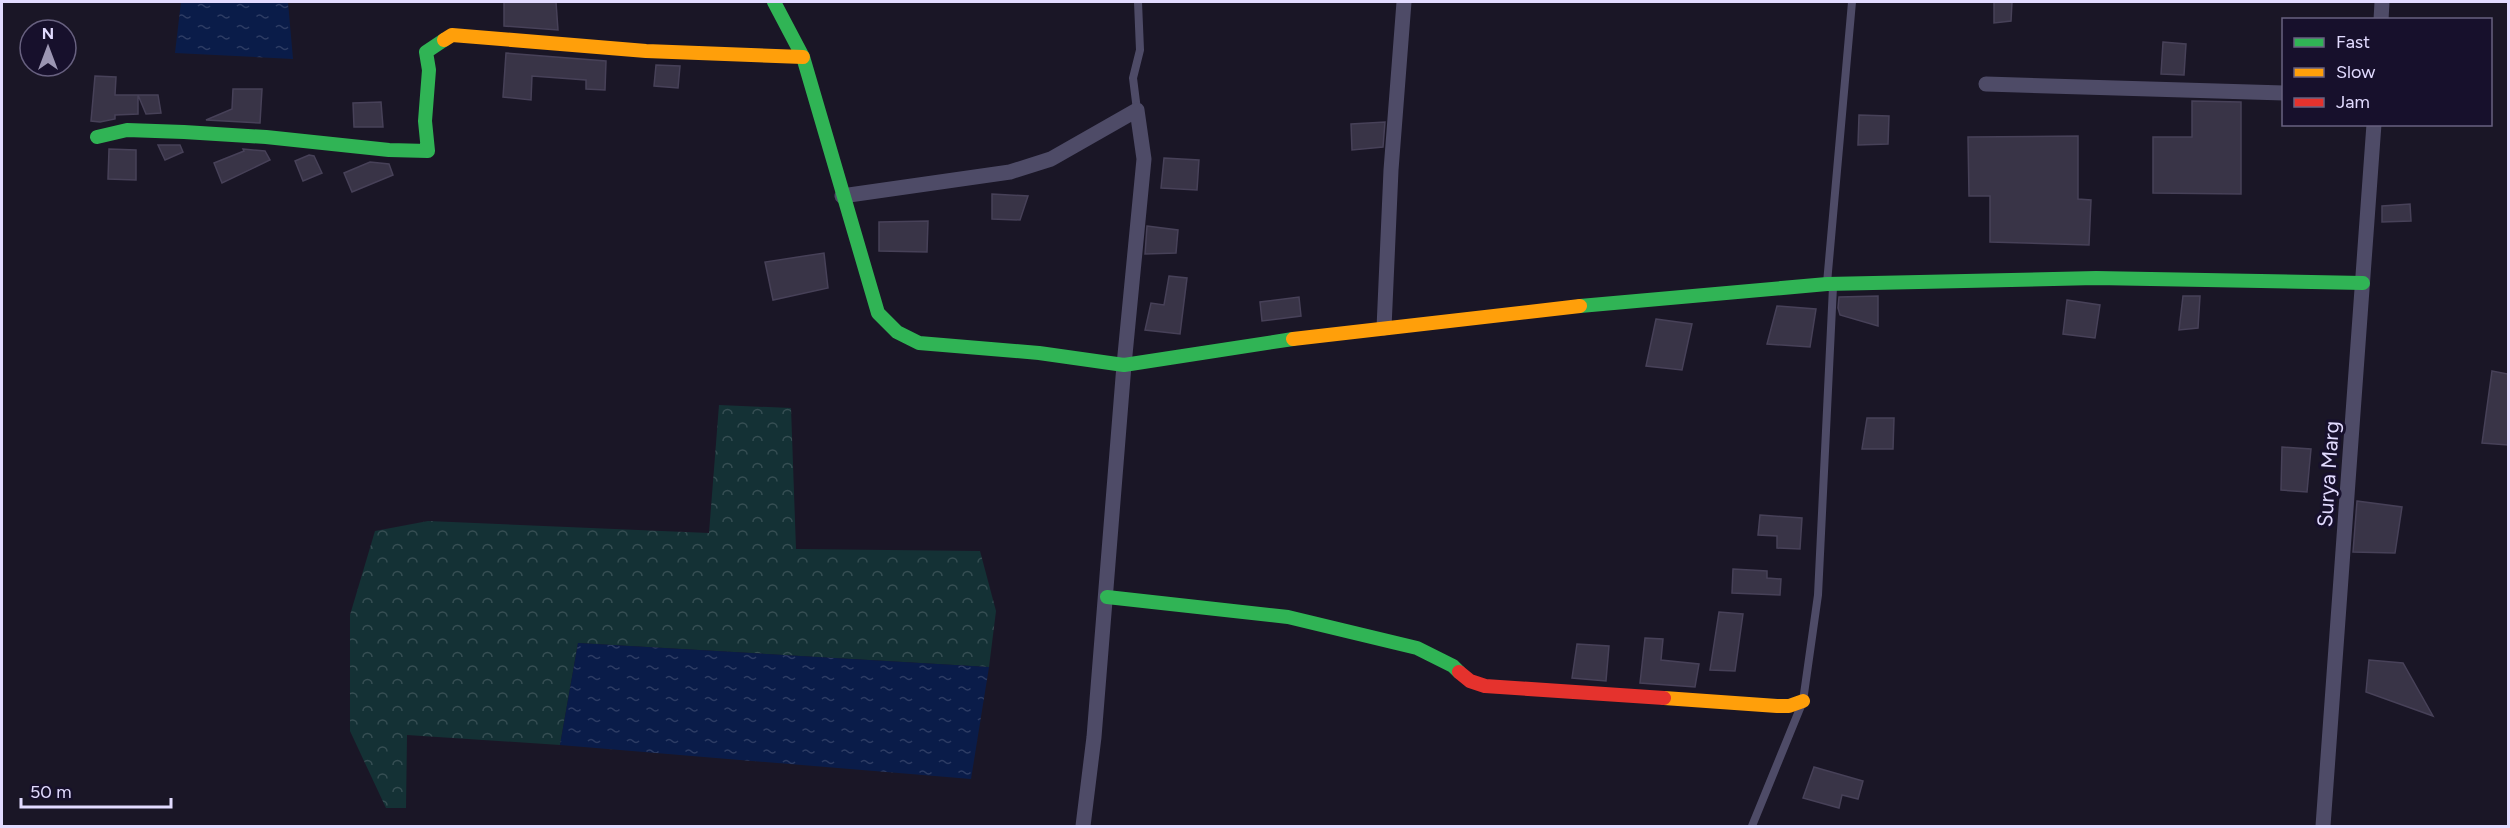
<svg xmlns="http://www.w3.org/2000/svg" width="2510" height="828" viewBox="0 0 2510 828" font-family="Figtree,sans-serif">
	<defs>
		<pattern id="forest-crowns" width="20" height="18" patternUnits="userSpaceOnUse" patternTransform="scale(1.5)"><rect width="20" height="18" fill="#143135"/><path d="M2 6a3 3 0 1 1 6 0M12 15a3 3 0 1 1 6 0" fill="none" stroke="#364e53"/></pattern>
		<pattern id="water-ripples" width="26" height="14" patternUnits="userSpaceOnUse" patternTransform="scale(1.5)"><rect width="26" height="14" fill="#0a1c49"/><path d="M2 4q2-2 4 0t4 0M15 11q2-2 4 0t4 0" fill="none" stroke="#2d3c64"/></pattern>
	</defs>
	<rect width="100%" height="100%" fill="#1a1626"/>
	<path fill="url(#forest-crowns)" d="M719,405L791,408L796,549L980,551L996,611L989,667L578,643L560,745L407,735L406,808H386L350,731V615L375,531L428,521L709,533Z"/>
	<g fill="url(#water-ripples)">
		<path d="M181,2H288L293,59L175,53Z"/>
		<path d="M578,643L989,667L971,779L560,745Z"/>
	</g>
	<g fill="#393447" stroke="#474158" stroke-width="1.5">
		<path d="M504,2H556L558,30L504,26Z"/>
		<path d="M1994,2H2012L2011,21L1994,23Z"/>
		<path d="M2163,42L2186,44L2184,75L2161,74Z"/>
		<path d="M506,53L606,61L605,90L586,89V80L532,76L531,100L503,97Z"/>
		<path d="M656,65L680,66L678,88L654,86Z"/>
		<path d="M95,76L116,77L115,95H158L161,113L146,114L138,95V114L115,115V119L100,122L91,121Z"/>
		<path d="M233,89H262L260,123L206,120L232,109Z"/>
		<path d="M2192,101L2241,102V194L2153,193V137H2192Z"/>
		<path d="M381,102L383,127H354L353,103Z"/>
		<path d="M1859,115L1889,116L1888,144L1858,145Z"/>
		<path d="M1385,122L1383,147L1352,150L1351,124Z"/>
		<path d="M2078,136V199L2091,200L2089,245L1990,242V196H1969L1968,137Z"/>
		<path d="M158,145H180L183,152L165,160Z"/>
		<path d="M109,149L136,150V180L108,179Z"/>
		<path d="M243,149L265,151L270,160L222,183L214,163L244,151Z"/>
		<path d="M309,155L314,156L322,173L303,181L295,161Z"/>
		<path d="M1164,158L1199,160L1197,190L1161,188Z"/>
		<path d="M370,162L389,164L393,175L352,192L344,173Z"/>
		<path d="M992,194L1028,196L1020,220L992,219Z"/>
		<path d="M2410,204L2411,221L2382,222V206Z"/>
		<path d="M928,221L927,252L879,251V222Z"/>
		<path d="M1147,226L1178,230L1176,253L1145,254Z"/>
		<path d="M824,253L828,288L773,300L765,262Z"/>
		<path d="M1169,276L1187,278L1180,334L1145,330L1151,303L1164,305Z"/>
		<path d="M1878,296V326L1840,315L1838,308L1839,297Z"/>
		<path d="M2183,296H2200L2198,328L2179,330Z"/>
		<path d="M1299,297L1301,316L1262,321L1260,302Z"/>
		<path d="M2067,300L2100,305L2095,338L2063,334Z"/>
		<path d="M1777,306L1816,309L1810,347L1767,344Z"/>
		<path d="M1656,319L1692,324L1682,370L1646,366Z"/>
		<path d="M2492,371L2508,374V445L2482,443Z"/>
		<path d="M1867,418H1894L1893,449H1862Z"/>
		<path d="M2282,447L2311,449L2307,492L2281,490Z"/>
		<path d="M2357,501L2402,507L2395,553L2353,552Z"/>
		<path d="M1760,515L1802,518L1800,549L1777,548V536L1758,535Z"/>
		<path d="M1733,569L1767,571V578L1781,579L1780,595L1732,593Z"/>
		<path d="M1719,612L1743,614L1735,671L1710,670Z"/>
		<path d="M1645,638L1663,639L1661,660L1699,664L1695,687L1640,683Z"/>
		<path d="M1577,644L1609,646L1606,681L1572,678Z"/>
		<path d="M2369,660L2403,663L2433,716L2366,692Z"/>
		<path d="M1814,767L1863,781L1858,799L1842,795L1839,808L1803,798Z"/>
	</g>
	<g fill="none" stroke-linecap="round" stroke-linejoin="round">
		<g stroke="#4e4b67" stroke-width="8">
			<path d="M1137,110L1133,78L1140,50L1138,2"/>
			<path d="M1827,283L1852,2"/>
			<path d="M1752,826L1803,701L1818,595L1833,287"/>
		</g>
		<g stroke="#4e4b67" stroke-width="15">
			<path d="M2381,20L2382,2"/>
			<path d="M1986,84L2284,93"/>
			<path d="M842,196L1010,172L1051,159L1137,110L1144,159L1124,365L1094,737L1083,826"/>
			<path d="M1384,328L1391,170L1404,2"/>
			<path d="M2323,826L2374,124"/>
		</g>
		<g stroke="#30b455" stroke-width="14">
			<path d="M774,2L803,57L878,313L897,332L919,343L1039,353L1124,365L1293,339"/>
			<path d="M97,137L127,130L184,132L266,137L389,150L428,151L425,121L429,70L426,52L444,40"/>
			<path d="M1580,306L1827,284L2096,278L2363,283"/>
			<path d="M1107,597L1288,617L1417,648L1453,666L1459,672"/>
		</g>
		<g stroke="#ff9f0a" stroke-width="14">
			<path d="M444,40L452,35L646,51L803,57"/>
			<path d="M1293,339L1580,306"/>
			<path d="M1664,698L1777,706H1789L1803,701"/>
		</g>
		<path stroke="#e5322d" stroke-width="14" d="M1459,672L1470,681L1485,686L1664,698"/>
	</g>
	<g text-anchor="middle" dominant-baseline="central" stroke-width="6" stroke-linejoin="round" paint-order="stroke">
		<g font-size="21" fill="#e2dbff" stroke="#17102c">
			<text transform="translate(2328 474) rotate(-86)">Surya Marg</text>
		</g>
	</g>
	<rect width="2510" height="828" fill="none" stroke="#e2dbff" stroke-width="6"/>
	<rect x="2282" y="18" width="210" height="108" fill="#17102c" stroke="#686180" stroke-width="1.5"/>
	<rect x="2294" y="38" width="30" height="9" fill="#30b455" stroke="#686180" stroke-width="1.5"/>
	<text x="2336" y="48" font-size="18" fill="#e2dbff">Fast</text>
	<rect x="2294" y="68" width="30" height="9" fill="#ff9f0a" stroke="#686180" stroke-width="1.5"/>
	<text x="2336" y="78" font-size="18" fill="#e2dbff">Slow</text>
	<rect x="2294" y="98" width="30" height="9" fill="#e5322d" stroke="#686180" stroke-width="1.5"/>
	<text x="2336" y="108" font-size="18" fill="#e2dbff">Jam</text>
	<g transform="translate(48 48)"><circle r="28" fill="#17102c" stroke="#686180" stroke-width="1.5"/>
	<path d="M0-4.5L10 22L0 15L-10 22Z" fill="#9c96b3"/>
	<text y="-9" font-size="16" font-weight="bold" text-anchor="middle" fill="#e2dbff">N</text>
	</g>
	<path d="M21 798v9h150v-9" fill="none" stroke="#e2dbff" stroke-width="3"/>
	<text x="30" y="798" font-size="18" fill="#e2dbff" stroke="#17102c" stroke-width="4.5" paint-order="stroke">50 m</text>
</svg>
